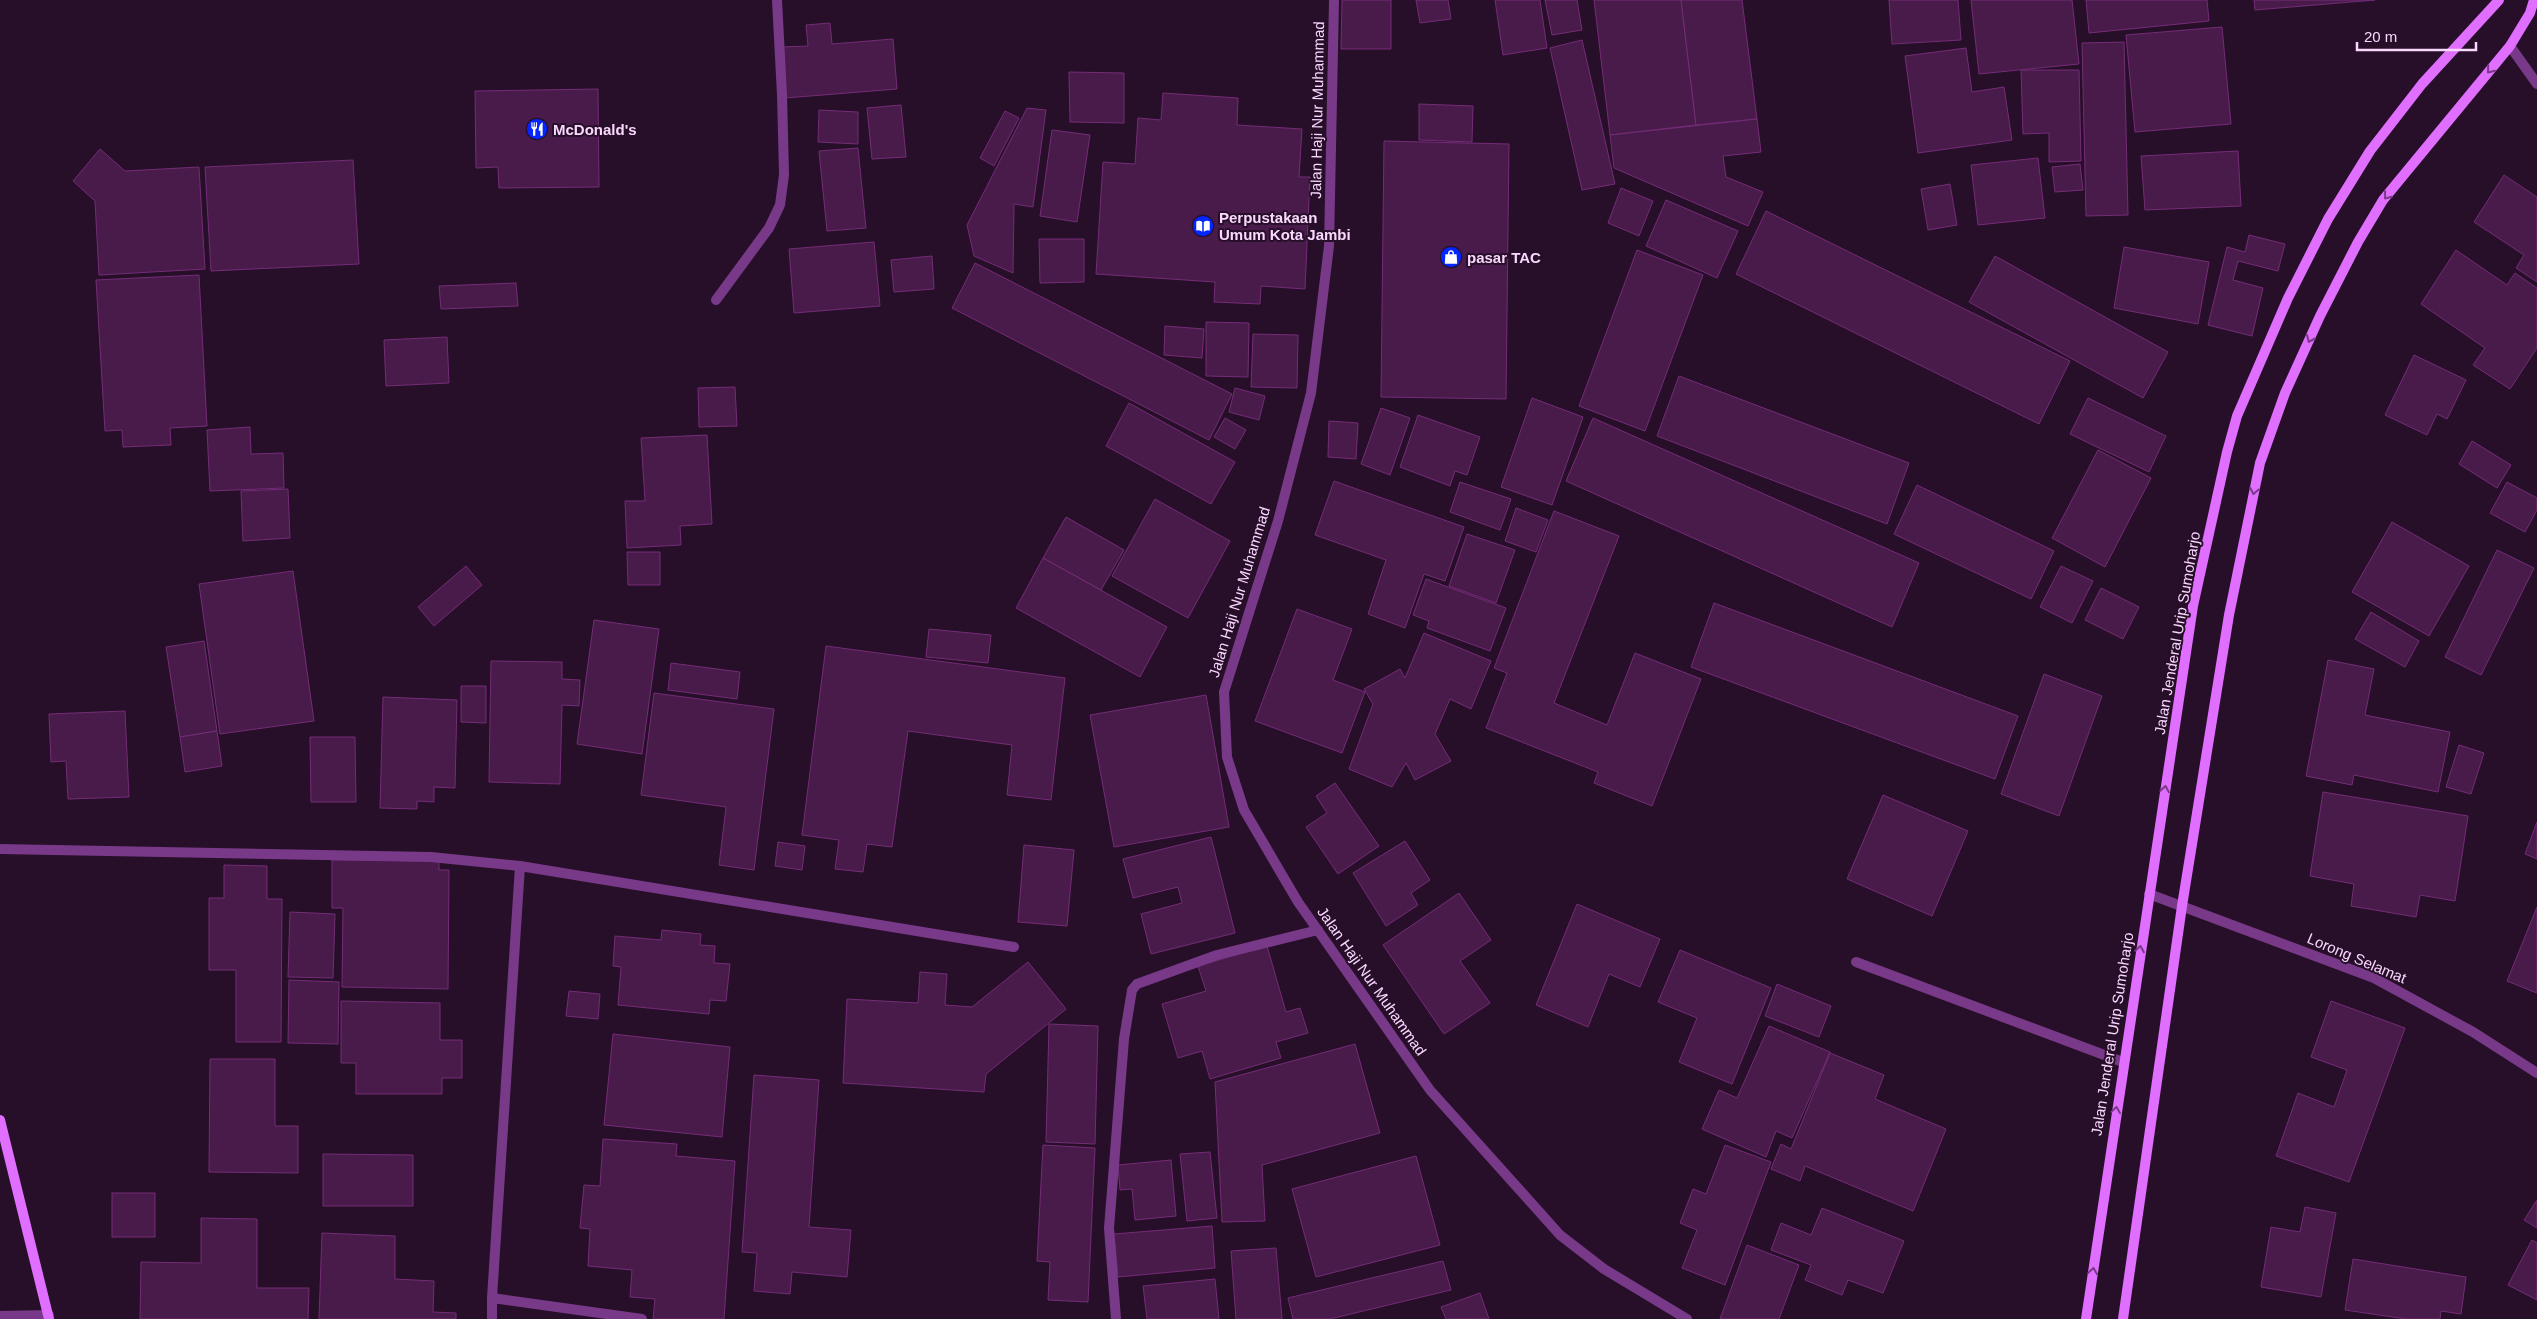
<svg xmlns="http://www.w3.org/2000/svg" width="2537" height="1319" viewBox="0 0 2537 1319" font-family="Helvetica,sans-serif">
	<rect width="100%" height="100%" fill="#270f29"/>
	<g fill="#491b4a" stroke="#742c77">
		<path d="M1342,0H1391V49H1341Z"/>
		<path d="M1416,0H1448L1451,19L1420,23Z"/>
		<path d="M1495,0H1540L1547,48L1503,55Z"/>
		<path d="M1545,0H1577L1582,30L1552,35Z"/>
		<path d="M1594,0H1681L1696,125L1610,135Z"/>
		<path d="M1681,0H1742L1757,119L1696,125Z"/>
		<path d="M1889,0H1958L1961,40L1892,44Z"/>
		<path d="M1971,0H2072L2079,64L1979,74Z"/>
		<path d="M2086,0H2207L2209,21L2089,33Z"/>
		<path d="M2254,0H2375L2255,10Z"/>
		<path d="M830,23L832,44L893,39L897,89L785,98L781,47L808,46L806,25Z"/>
		<path d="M2222,27L2231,124L2135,132L2126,35Z"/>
		<path d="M1582,40L1615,184L1582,190L1550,48Z"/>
		<path d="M2124,42L2128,215L2086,216L2082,43Z"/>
		<path d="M1966,48L1972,92L2004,87L2012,140L1918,153L1905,56Z"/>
		<path d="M2021,70H2079L2081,161L2049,162V133L2023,134Z"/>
		<path d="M1069,72L1124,73V123L1070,122Z"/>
		<path d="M598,89L599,187L499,188L498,167L476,168L475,91Z"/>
		<path d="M1163,93L1238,98L1237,125L1302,129L1299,177H1310L1305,289L1261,286L1260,304L1214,302L1215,282L1096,274L1103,162L1135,164L1138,118L1161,120Z"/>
		<path d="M1419,104L1473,106L1472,142L1419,140Z"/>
		<path d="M901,105L906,157L872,159L867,108Z"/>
		<path d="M1027,108L1046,110L1033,207L1014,204L1013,273L974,256L967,225Z"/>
		<path d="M819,110L858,112V144L818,142Z"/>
		<path d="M1005,111L1019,118L994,166L980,158Z"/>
		<path d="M1757,119L1761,152L1723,156L1726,177L1763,192L1748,226L1614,168L1610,135Z"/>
		<path d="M1052,130L1090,135L1077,222L1040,216Z"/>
		<path d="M1384,141L1509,144L1506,399L1381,397Z"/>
		<path d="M858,148L866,228L827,231L819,151Z"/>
		<path d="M100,149L125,171L199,167L205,269L99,275L95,201L73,181Z"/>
		<path d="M2238,151L2241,206L2145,210L2141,156Z"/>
		<path d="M2038,158L2045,218L1978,225L1971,165Z"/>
		<path d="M353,160L359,264L211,271L205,167Z"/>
		<path d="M2080,164L2083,190L2055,192L2052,167Z"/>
		<path d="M2504,175L2537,197V282L2516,268L2524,255L2474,222Z"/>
		<path d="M1950,184L1957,225L1928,230L1921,189Z"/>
		<path d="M1621,188L1653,201L1639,236L1608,223Z"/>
		<path d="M1666,200L1738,231L1717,278L1646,246Z"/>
		<path d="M1766,211L2070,361L2039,424L1736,274Z"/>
		<path d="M2249,235L2285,244L2278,271L2238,261L2233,280L2263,288L2252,336L2208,325L2227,247L2245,252Z"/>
		<path d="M1039,239H1084V282L1040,283Z"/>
		<path d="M874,242L880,306L794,313L789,249Z"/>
		<path d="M2124,247L2209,262L2198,324L2114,308Z"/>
		<path d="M1637,250L1703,275L1645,431L1579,406Z"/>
		<path d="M2456,250L2507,285L2515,273L2537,288V348L2510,389L2473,365L2485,348L2421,304Z"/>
		<path d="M932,256L934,289L894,292L891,260Z"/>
		<path d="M1995,256L2168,352L2143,398L1969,302Z"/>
		<path d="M975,263L1232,394L1209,440L952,308Z"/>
		<path d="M199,275L207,426L170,428L171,445L123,447L122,430L105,431L96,280Z"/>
		<path d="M516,283L518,306L441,309L439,286Z"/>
		<path d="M1206,322L1249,323L1248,377L1206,376Z"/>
		<path d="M1165,326L1204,329L1202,358L1164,355Z"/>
		<path d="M1253,334L1298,335L1297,388L1251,387Z"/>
		<path d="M447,337L449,383L386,386L384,340Z"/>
		<path d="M2414,355L2466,380L2447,419L2437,414L2427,435L2385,415Z"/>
		<path d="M1679,376L1909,463L1887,524L1657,436Z"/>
		<path d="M735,387L737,426L699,427L698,388Z"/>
		<path d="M1235,388L1265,396L1259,420L1229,412Z"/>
		<path d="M1532,398L1583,417L1552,505L1501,487Z"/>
		<path d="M2088,398L2166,436L2149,472L2070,434Z"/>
		<path d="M1129,403L1235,462L1211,504L1106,446Z"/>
		<path d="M1381,408L1410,418L1390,475L1361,464Z"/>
		<path d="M1418,415L1480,437L1467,475L1455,471L1450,486L1400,467Z"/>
		<path d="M1225,418L1246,430L1235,449L1214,437Z"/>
		<path d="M1593,418L1919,563L1892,627L1566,481Z"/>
		<path d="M1329,421L1358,423L1356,459L1328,457Z"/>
		<path d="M250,427L251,454L283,453L284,488L210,491L207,430Z"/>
		<path d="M707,435L712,524L680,526L681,545L627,548L625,501H645L641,438Z"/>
		<path d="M2472,441L2511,465L2497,488L2459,464Z"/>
		<path d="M2098,450L2151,478L2105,567L2052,538Z"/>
		<path d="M1334,481L1464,527L1445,581L1424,574L1405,628L1368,614L1386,560L1315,535Z"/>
		<path d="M1460,482L1511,499L1500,530L1450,512Z"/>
		<path d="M2507,482L2537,498V510L2525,532L2490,513Z"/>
		<path d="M1917,485L2054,551L2031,599L1894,534Z"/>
		<path d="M288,489L290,538L243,541L241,491Z"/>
		<path d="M1155,499L1230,541L1188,618L1112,576Z"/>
		<path d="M1516,508L1548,520L1536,552L1505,541Z"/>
		<path d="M1554,511L1619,536L1554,703L1607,725L1635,653L1701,679L1652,806L1594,783L1598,772L1486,728L1507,673L1494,668Z"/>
		<path d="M1066,517L1124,550L1101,590L1043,558Z"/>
		<path d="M2392,522L2469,566L2429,636L2352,592Z"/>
		<path d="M1467,534L1515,550L1496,603L1449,586Z"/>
		<path d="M2497,550L2534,568L2481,675L2445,657Z"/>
		<path d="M627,552H660V585H628Z"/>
		<path d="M1043,558L1167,627L1140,677L1016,608Z"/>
		<path d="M466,566L482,585L434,626L418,607Z"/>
		<path d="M2061,566L2093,581L2072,623L2040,607Z"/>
		<path d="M293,571L314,721L220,734L199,584Z"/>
		<path d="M1426,579L1506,608L1490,651L1427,628L1429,621L1413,615Z"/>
		<path d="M2101,588L2139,607L2123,639L2085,620Z"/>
		<path d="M1714,603L2018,716L1995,779L1691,667Z"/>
		<path d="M1297,609L1352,629L1333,680L1365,692L1342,753L1255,721Z"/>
		<path d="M2371,612L2419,641L2405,667L2355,639Z"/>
		<path d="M594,620L659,629L642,754L577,744Z"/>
		<path d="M929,629L991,635L988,663L926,657Z"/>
		<path d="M1424,633L1491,661L1471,709L1450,699L1435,734L1451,761L1415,780L1406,763L1392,787L1349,769L1373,704L1364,689L1400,669L1405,678Z"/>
		<path d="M204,641L217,731L180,737L166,647Z"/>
		<path d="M826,646L1065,678L1051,800L1007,795L1012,745L908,731L892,847L867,844L863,872L835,869L839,840L802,835Z"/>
		<path d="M2328,660L2374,669L2365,715L2450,732L2438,792L2354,775L2352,785L2306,776Z"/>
		<path d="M491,661L562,662V679L580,680L579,706L562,705L560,784L489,782Z"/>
		<path d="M671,663L740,672L737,699L668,690Z"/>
		<path d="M2044,674L2102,696L2059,816L2001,794Z"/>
		<path d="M461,686H486V723L461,722Z"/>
		<path d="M654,693L774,709L754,870L719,865L726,807L641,795Z"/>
		<path d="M1206,695L1229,827L1114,847L1090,715Z"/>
		<path d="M383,697L457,700L455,788L434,787V802L417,801V809L380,808Z"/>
		<path d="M125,711L129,797L68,799L66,761L51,762L49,714Z"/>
		<path d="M217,731L222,766L185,772L180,737Z"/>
		<path d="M310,737H355L356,802H311Z"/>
		<path d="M2459,745L2484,753L2471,794L2446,787Z"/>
		<path d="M1335,783L1379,846L1338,874L1306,827L1327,813L1316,796Z"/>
		<path d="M2323,792L2468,816L2455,901L2420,895L2416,917L2351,906L2354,884L2310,876Z"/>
		<path d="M1883,795L1968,831L1932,916L1847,879Z"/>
		<path d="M2537,822V859L2525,854Z"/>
		<path d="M1211,837L1235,933L1151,954L1141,914L1182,903L1178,887L1133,898L1123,859Z"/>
		<path d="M1405,841L1430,880L1411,893L1418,905L1386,926L1353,873Z"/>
		<path d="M778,842L805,846L802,870L775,866Z"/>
		<path d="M1024,845L1074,850L1067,926L1018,922Z"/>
		<path d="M332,860L439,861V870H449L448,989L342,987L343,908H332Z"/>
		<path d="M224,865L267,866V899H282L281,1042H236V970H209V898H224Z"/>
		<path d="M1459,893L1491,940L1460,961L1490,1003L1444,1034L1383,945Z"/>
		<path d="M1577,904L1660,939L1640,987L1609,974L1588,1027L1536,1005Z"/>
		<path d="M2537,907V993L2507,981Z"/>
		<path d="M290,912L335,914L333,978L288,977Z"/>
		<path d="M662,930L701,934L700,945L715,946L714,963L730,964L726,1001L710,1000L709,1014L618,1005L621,967L613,966L615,936L661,940Z"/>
		<path d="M1267,946L1286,1012L1300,1008L1308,1033L1276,1042L1281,1058L1210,1079L1202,1051L1178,1058L1162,1004L1206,991L1198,966Z"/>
		<path d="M1680,950L1771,988L1732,1084L1679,1062L1697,1018L1658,1002Z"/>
		<path d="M1028,962L1066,1009L986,1074L984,1092L843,1083L847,999L918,1003L920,972L947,974L945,1005L972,1007Z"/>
		<path d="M289,980L339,982L338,1044L288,1043Z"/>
		<path d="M1777,984L1831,1006L1819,1037L1765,1016Z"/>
		<path d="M569,991L600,994L598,1019L566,1016Z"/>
		<path d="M341,1001L440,1003V1040H462V1078H442V1094H356V1063H341Z"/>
		<path d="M2331,1001L2405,1028L2349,1182L2276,1156L2298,1093L2334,1107L2347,1070L2311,1057Z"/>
		<path d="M1049,1024L1098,1026L1095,1144L1046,1142Z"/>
		<path d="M1769,1026L1830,1052L1792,1138L1776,1131L1766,1157L1702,1129L1719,1090L1737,1098Z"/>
		<path d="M613,1034L730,1047L722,1137L604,1125Z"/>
		<path d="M1355,1044L1380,1133L1262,1165L1265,1221L1222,1222L1215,1082Z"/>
		<path d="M1830,1053L1884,1075L1875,1099L1946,1129L1913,1211L1805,1166L1800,1181L1771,1169L1781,1144L1791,1149Z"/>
		<path d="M210,1059H275V1126H298V1173L209,1172Z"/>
		<path d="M754,1075L819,1080L809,1227L851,1230L847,1277L792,1272L790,1294L754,1291L757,1253L742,1252Z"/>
		<path d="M603,1139L677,1144L676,1156L735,1161L724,1319H653L655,1299L630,1297L632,1270L588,1266L590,1229L580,1228L584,1185L600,1186Z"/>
		<path d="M1043,1145L1095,1148L1088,1302L1048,1300L1050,1262L1037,1261Z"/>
		<path d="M1725,1145L1771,1162L1725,1285L1682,1268L1697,1230L1680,1223L1693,1189L1706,1194Z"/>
		<path d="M1210,1152L1217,1218L1187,1221L1180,1154Z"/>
		<path d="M323,1154L413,1155V1206H323Z"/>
		<path d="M1416,1156L1440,1245L1316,1277L1292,1189Z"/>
		<path d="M1171,1160L1176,1216L1135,1220L1132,1189L1120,1190L1118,1165Z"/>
		<rect x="112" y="1193" width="43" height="44"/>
		<path d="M2537,1200V1228L2524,1220Z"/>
		<path d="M2305,1207L2336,1213L2321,1297L2261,1287L2271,1227L2300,1232Z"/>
		<path d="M1822,1208L1904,1241L1883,1293L1848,1280L1842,1295L1805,1280L1811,1265L1771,1250L1781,1223L1811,1235Z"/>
		<path d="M201,1218L257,1219V1288H309L308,1319H140L141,1262L201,1263Z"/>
		<path d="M1212,1226L1215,1268L1118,1277L1114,1234Z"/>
		<path d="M322,1233L395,1236V1279L434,1281L433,1312L456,1313V1319H319Z"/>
		<path d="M2532,1240L2537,1243V1300L2508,1285Z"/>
		<path d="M1747,1245L1799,1265L1779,1319H1720Z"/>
		<path d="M1276,1248L1282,1319H1236L1231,1251Z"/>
		<path d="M2353,1259L2466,1277L2461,1314L2441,1311L2440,1319H2406L2345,1310Z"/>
		<path d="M1443,1261L1451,1290L1330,1319H1293L1288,1298Z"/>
		<path d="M1215,1279L1219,1319H1147L1143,1286Z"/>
		<path d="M1480,1293L1489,1319H1446L1441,1307Z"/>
	</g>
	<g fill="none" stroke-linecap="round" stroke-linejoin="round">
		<g stroke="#793989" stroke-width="10">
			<path d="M1334,0L1329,246L1311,393L1278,521L1224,692L1227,757L1244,810L1298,902L1430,1090L1560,1235L1604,1269L1687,1319"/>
			<path d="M2510,46L2537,84"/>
			<path d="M716,300L769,228L780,205L784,175L782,95L777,0"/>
			<path d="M0,849L431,857L520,866L492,1298L642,1319"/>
			<path d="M520,866L1014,947"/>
			<path d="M2149,894L2374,978L2473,1032L2537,1073"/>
			<path d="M1856,962L2123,1062"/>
			<path d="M0,1316L49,1315"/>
			<path d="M492,1319V1298"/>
			<path d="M1116,1319L1109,1228L1124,1039L1132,990L1137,984L1217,955L1318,930"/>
		</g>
		<g stroke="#e06eff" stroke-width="10">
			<path d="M0,1120L49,1319"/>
			<path d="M2086,1319L2193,606L2227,452L2237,416L2288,298L2328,219L2370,151L2422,84L2499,0"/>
			<path d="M2123,1319L2182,906L2229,615L2260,463L2285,393L2320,316L2358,242L2383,200L2510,46L2530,13L2534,0"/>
		</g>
	</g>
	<defs><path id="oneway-chevron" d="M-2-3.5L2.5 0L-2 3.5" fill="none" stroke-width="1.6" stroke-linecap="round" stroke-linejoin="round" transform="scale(1.25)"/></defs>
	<g stroke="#7a3a89">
		<use href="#oneway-chevron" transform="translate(2490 70) rotate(129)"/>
		<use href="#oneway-chevron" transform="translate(2387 196) rotate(128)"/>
		<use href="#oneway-chevron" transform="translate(2310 339) rotate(114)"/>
		<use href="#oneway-chevron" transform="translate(2254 491) rotate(101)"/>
		<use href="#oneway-chevron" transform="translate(2165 789) rotate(-81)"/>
		<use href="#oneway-chevron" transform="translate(2140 949) rotate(-81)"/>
		<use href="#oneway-chevron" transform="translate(2116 1110) rotate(-82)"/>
		<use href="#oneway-chevron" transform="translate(2093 1271) rotate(-82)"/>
	</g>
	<defs>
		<g id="restaurant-disc" transform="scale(1.125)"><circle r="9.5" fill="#0325ff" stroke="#270f29"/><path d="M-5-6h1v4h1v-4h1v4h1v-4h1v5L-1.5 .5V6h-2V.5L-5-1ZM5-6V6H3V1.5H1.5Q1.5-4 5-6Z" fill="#fff"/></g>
		<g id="library-disc" transform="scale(1.125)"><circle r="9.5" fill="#0325ff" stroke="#270f29"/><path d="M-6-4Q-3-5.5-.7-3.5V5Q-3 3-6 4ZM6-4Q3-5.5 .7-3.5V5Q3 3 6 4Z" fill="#fff"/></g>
		<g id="shop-disc" transform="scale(1.125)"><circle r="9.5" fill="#0325ff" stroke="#270f29"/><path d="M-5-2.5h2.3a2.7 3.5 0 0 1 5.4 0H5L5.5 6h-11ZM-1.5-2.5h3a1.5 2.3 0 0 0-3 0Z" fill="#fff"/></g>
	</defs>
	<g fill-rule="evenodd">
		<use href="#restaurant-disc" x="537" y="129"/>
		<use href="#library-disc" x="1203" y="226"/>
		<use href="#shop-disc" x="1451" y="257"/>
	</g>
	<g text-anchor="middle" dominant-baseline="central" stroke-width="4" stroke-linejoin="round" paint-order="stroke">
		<g font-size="15" fill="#fad7ff" stroke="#270f29">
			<text transform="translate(1317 110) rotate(-89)">Jalan Haji Nur Muhammad</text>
			<text transform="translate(1239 592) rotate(-73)">Jalan Haji Nur Muhammad</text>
			<text transform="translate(2177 633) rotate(-80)">Jalan Jenderal Urip Sumoharjo</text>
			<text transform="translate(2357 958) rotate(23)">Lorong Selamat</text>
			<text transform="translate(1372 981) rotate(55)">Jalan Haji Nur Muhammad</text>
			<text transform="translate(2112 1034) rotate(-81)">Jalan Jenderal Urip Sumoharjo</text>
		</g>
		<g font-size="15" font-weight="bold" fill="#fad7ff" stroke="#270f29" text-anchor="start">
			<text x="553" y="129">McDonald's</text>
			<text x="1219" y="217">Perpustakaan<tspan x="1219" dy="17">Umum Kota Jambi</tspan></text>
			<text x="1467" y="257">pasar TAC</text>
		</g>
	</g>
	<path d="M2357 42v8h119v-8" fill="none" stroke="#fad7ff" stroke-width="2.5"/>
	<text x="2364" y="42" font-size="15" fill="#fad7ff" stroke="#270f29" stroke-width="4" paint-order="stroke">20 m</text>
</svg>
